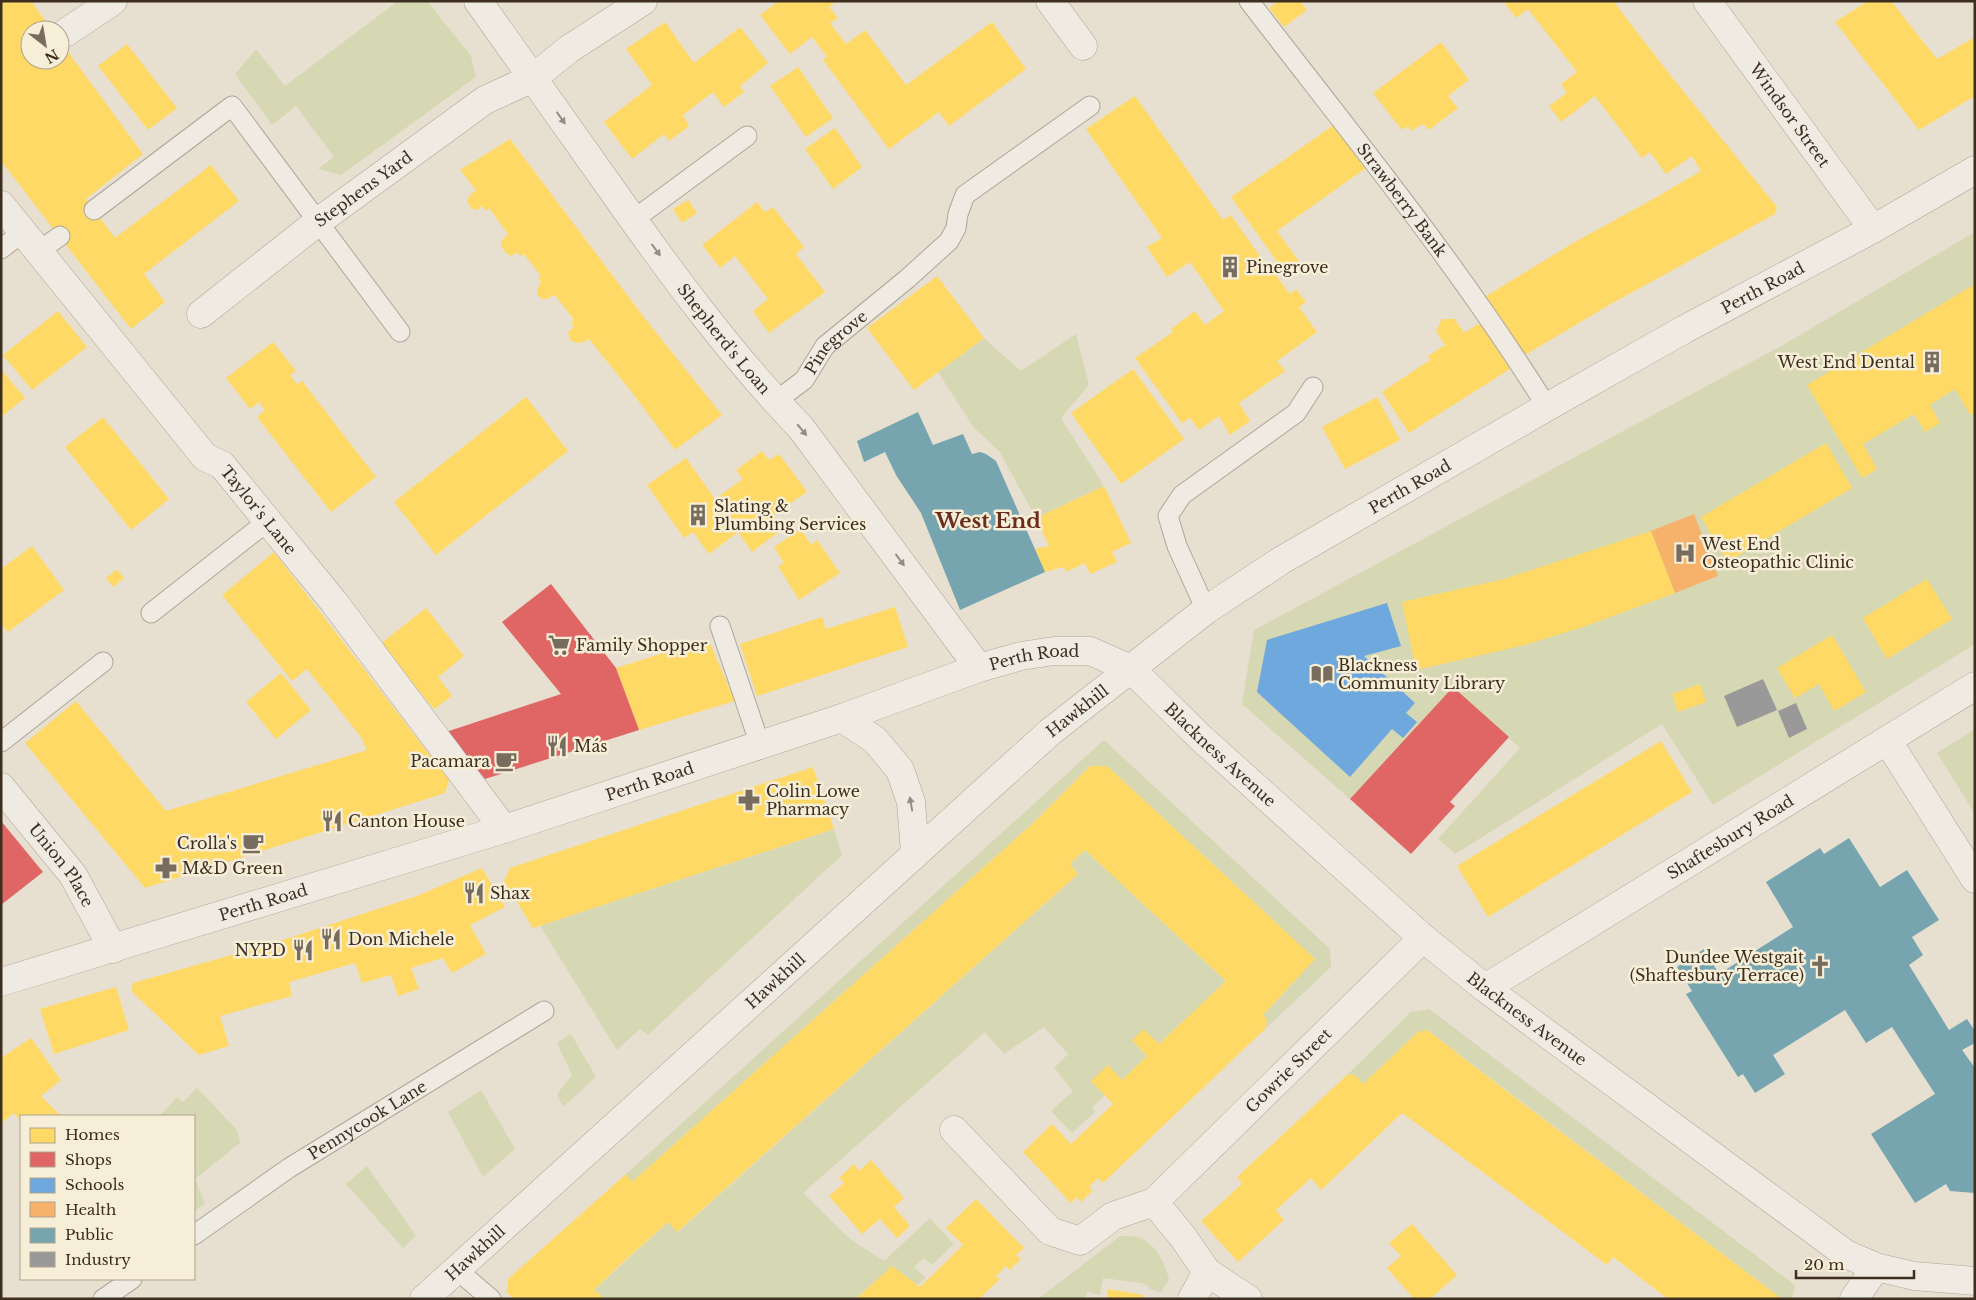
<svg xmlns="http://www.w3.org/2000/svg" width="1976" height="1300" viewBox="0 0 1976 1300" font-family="'Libre Baskerville',serif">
	<rect width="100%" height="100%" fill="#e7e0d1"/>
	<g fill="#d6d7b3">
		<path d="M398,1H427L471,56L476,77L341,175L318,169L334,157L296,106L272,125L235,74L256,49L285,86Z"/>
		<path d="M1975,232V644L1713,805L1662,724L1455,854L1438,839L1520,748L1453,687L1350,799L1242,704L1254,630L1783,345Z"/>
		<path d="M1076,334L1089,385L1061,418L1104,486L1036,518L999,451L974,428L938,372L984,338L1021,371Z"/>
		<path d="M1975,729V814L1937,753Z"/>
		<path d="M1104,740L1330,949L1331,967L1266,1028L1267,1019L1263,1015L1315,959L1107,766H1090L1033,823L632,1182L626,1174Z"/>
		<path d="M834,829L842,855L648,1035L640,1029L617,1050L540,926Z"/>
		<path d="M1085,850L1226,981L1159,1044L1144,1029L1133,1040L1147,1056L1122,1080L1108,1065L1092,1081L1105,1095L1092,1108L1095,1112L1072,1133L1051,1111L1073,1091L1054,1068L1068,1054L1044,1027L1004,1054L985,1032L803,1193L850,1239L884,1261L930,1218L954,1244L932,1265L924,1258L914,1267L926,1278L917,1285L892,1266L856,1299H605L594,1290L668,1222L678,1232L1078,874L1070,864Z"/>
		<path d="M1429,1009L1795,1285L1792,1299H1782L1427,1030L1418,1032L1363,1084L1356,1076L1348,1074L1411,1012Z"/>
		<path d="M571,1034L596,1077L563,1107L557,1094L572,1075L557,1043Z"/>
		<path d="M197,1088L237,1130L240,1143L195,1179L205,1204L194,1211V1116H160L177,1097L183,1102Z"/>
		<path d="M481,1090L515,1149L483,1177L448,1112Z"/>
		<path d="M367,1166L416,1236L403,1248L346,1184Z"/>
		<path d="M1120,1236C1126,1236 1135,1236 1140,1238C1156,1244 1166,1265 1169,1280L1161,1292L1149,1289L1148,1286L1142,1283L1103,1278L1100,1295L1087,1292L1085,1299H1038Z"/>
	</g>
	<g fill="#ffd966">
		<path d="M1,1H31L52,30H30V60H60V41L143,154L86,199L115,238L211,165L239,201L144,274L165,302L131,329L1,161Z"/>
		<path d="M779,1H837L829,7L838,18L830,23L846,44L865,30L906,85L992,22L1026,69L949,126L939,112L889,149L823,60L827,57L812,37L790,54L760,15Z"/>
		<path d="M1278,1H1300L1307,10L1284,27L1269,8Z"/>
		<path d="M1503,1H1613L1671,76L1777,207L1775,214L1609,305L1525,355L1483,298L1573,243L1655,198L1701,171L1692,156L1666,174L1650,152L1642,158L1595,96L1561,122L1549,106L1567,93L1561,84L1577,72L1528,9L1516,18Z"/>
		<path d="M1868,1H1891L1937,59L1975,37V96L1919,130L1835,22Z"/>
		<path d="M665,22L694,63L740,27L768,63L740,86L744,92L724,107L713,92L683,115L689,126L669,141L664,134L632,159L604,122L652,85L626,49Z"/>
		<path d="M1441,42L1469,80L1448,96L1458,108L1429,130L1423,124L1411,131L1408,126L1402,130L1373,93Z"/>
		<path d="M127,44L177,108L148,130L98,66Z"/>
		<path d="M798,67L833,118L806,137L770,86Z"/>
		<path d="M1135,96L1223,220L1231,215L1273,275L1275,274L1290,294L1296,289L1306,302L1299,307L1317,332L1277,361L1285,371L1239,403L1250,421L1230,435L1219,416L1199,430L1190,418L1182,423L1135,358L1173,332L1171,329L1195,311L1205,325L1224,311L1190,262L1167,277L1147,247L1162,238L1086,129Z"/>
		<path d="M1335,124L1366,168L1277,231L1301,264L1286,274L1231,197Z"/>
		<path d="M835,128L862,167L833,189L805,149Z"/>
		<path d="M510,139L643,316L722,415L675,450L634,395L589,339L584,342L577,343L570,340L568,332L574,327L571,322L574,320L555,295L546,299H542L537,294V290L541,282L538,278L541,276L524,254L520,256L518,252L511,256L506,253L502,247L501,241L508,234L489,208L486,211L482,206L477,210L472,209L467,202L469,196L476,190L460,170Z"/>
		<path d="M688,200L697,213L682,223L673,209Z"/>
		<path d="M757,202L765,212L773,207L804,247L796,254L825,292L769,333L753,311L768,299L735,256L720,268L702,245Z"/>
		<path d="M937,276L984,338L914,390L867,328Z"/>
		<path d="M1975,284V412L1970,415L1955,389L1930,405L1940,423L1925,432L1914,414L1863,444L1877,469L1862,478L1807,385Z"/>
		<path d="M58,311L87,347L32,390L3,355Z"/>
		<path d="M1442,319H1455L1464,333L1480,323L1510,369L1409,433L1382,392L1430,360L1428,356L1445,345L1436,331Z"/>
		<path d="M273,342L296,371L290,375L297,384L302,381L376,477L331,512L257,417L265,410L259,402L250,409L226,378Z"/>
		<path d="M1,369L25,398L1,417Z"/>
		<path d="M1133,369L1184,439L1121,484L1071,413Z"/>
		<path d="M526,397L568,451L436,555L394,502Z"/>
		<path d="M1377,397L1400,440L1345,469L1322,427Z"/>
		<path d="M103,417L169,499L131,530L65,447Z"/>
		<path d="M1826,443L1852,488L1727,562L1701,517Z"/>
		<path d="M762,451L769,460L779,454L807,492L773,515L783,529L752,552L738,532L709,554L693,532L684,538L647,485L686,458L715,499L743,479L736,470Z"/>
		<path d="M1104,486L1131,543L1112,552L1117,562L1090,574L1085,563L1066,572L1064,567L1045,572L1035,549L1049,546L1036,518Z"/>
		<path d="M801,529L811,545L817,540L840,573L799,600L778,566L784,563L774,547Z"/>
		<path d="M1651,531L1675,593L1586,626L1525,645L1416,670L1402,602L1504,579Z"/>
		<path d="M32,546L64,590L8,632L1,623V569Z"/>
		<path d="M274,552L449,780L445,793L145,888L25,743L76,701L166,811L367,750L361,737L307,669L292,681L222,595Z"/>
		<path d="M117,569L124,578L113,587L106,578Z"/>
		<path d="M1927,579L1952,619L1887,659L1863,618Z"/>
		<path d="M895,607L908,647L757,696L740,644L822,617L826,629Z"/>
		<path d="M426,608L464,656L438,677L452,696L434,709L380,644Z"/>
		<path d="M1832,635L1866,692L1834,711L1819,684L1795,698L1777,668Z"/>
		<path d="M708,639L735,701L639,730L616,668Z"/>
		<path d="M281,673L311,710L276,739L246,702Z"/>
		<path d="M1700,684L1706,702L1678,712L1672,694Z"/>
		<path d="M1661,741L1692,792L1488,917L1457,866Z"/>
		<path d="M1090,766H1107L1315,959L1263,1015L1267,1019L1266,1028L1103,1183L1098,1178L1089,1187L1093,1190L1081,1202L1077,1197L1071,1203L1023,1152L1052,1124L1071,1144L1113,1104L1091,1081L1108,1065L1122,1080L1147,1056L1132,1040L1144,1029L1159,1044L1226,981L1085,850L1070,864L1078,874L677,1232L668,1222L621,1264L594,1290L605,1299H515L507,1293L508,1279L626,1174L632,1182L1033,823Z"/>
		<path d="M813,767L834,829L533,928L504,881L510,868Z"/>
		<path d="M482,868L505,907L470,925L486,954L452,973L443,958L411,968L419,989L398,996L391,975L362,983L355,963L289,982L292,996L220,1016L229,1046L199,1055L131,991L133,983L277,942L417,896Z"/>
		<path d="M116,987L129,1030L54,1054L40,1009Z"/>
		<path d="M1427,1030L1505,1090L1782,1299H1668L1613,1257L1607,1265L1457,1153L1402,1113L1321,1190L1311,1178L1276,1210L1284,1220L1238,1262L1201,1221L1242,1184L1237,1177L1348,1074L1356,1076L1363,1084L1418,1032Z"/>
		<path d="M31,1038L61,1080L41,1096L61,1116H21V1121L14,1113L1,1123V1058Z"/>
		<path d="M871,1160L904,1198L894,1207L910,1226L897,1238L880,1219L862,1234L829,1196L844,1183L839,1178L854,1164L859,1171Z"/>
		<path d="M976,1199L1024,1248L1016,1255L1021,1259L1010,1270L1006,1266L996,1276L1000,1279L979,1299H856L892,1266L920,1287L963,1245L946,1228Z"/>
		<path d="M1412,1224L1457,1275L1430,1299H1414L1387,1268L1401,1256L1389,1243Z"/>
		<path d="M1108,1289L1143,1295L1142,1299H1107Z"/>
	</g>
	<g fill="#e06666">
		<path d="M551,584L616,668L639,730L485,779L446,732L561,694L502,622Z"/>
		<path d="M1453,687L1509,737L1450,802L1455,806L1411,854L1350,799Z"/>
		<path d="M1,821L43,872L1,905Z"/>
	</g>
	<path fill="#6fa8dc" d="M1387,603L1401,646L1364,656L1415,703L1406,713L1417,722L1403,738L1392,729L1350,777L1257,692L1267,640Z"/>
	<path fill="#f6b26b" d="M1694,514L1718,576L1675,593L1651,531Z"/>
	<g fill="#76a5af">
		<path d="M918,412L933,445L963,434L972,454L980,452L986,454L996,461L1045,572L960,610L921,513L896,475L885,452L864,462L857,441Z"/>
		<path d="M1849,838L1880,887L1907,870L1939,920L1912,937L1923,955L1909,965L1949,1030L1967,1019L1975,1031V1043L1962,1050L1975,1068V1193L1950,1191L1946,1184L1915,1203L1871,1134L1935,1094L1892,1027L1866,1043L1845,1010L1773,1055L1785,1074L1755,1093L1743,1074L1738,1077L1686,994L1692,991L1677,967L1704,949L1719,974L1793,927L1766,882L1820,848L1824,854Z"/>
	</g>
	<g fill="#999">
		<path d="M1763,679L1777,710L1737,727L1724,696Z"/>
		<path d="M1796,703L1807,729L1789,738L1778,711Z"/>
	</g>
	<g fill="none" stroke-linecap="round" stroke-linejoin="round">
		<g stroke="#ada599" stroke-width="21">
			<g id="service">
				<path id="s1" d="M1249,1C1351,134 1458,264 1547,407"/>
				<path d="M94,210L232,106L400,332"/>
				<path d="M633,220L747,136"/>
				<path d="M1,249L23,232"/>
				<path d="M39,251L60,236"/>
				<path id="s2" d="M776,401L804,380L825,346L907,279L949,241L956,228L958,214L965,195L1090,106"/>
				<path d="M1206,610L1177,546L1168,516L1182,495L1296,413L1313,387"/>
				<path d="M151,613L268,521"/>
				<path d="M720,626L760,745"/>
				<path d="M1,742L103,662"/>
				<path id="s3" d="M194,1235L289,1168L544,1011"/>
				<path d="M456,1269L491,1299"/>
				<path d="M103,1299L132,1279"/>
			</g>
		</g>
		<g stroke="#ada599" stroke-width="29">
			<g id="minor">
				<path id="s4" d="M478,1C522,63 566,125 610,187C669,271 730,354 801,428L979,668"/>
				<path d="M1050,1L1083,46"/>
				<path d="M65,33L113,1"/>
				<path id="s5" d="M1,205L205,457L222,465L334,602L504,829"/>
				<path id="s6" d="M201,314L319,221L485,100L533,78L569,49L643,1"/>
				<path d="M1887,740L1975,879"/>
				<path id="s7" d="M1,787L73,875L113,949"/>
				<path id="s8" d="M1485,988L1975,686"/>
				<path d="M954,1130L1050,1231L1080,1241L1113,1216L1154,1202"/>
				<path d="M1192,1299L1207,1272"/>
				<path id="s9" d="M1248,1299L1207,1272L1183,1237L1154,1202L1423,938"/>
				<path d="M1854,1299L1876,1267"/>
			</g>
		</g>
		<g stroke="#ada599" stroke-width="29">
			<g id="tertiary">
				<path id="s10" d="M1707,1L1873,229"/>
				<path d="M842,718L875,740L900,770L911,802L915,852"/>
				<path id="s11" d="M1,982L504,829L842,718L979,668L1021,656L1054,651H1090L1131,669L1201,738L1423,938L1485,988L1846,1254L1876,1267L1914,1276L1975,1281"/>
				<path id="s12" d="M424,1299L1050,732L1206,610L1282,560L1547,407L1685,329L1873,229L1975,170"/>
			</g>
		</g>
		<use href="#service" stroke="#efebe3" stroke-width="19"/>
		<use href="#minor" stroke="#efebe3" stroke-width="28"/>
		<use href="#tertiary" stroke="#efebe3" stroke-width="28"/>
	</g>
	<defs><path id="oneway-solid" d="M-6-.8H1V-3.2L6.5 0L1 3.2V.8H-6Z" transform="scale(1.25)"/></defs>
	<g fill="#968c82">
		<use href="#oneway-solid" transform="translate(561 118) rotate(55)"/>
		<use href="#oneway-solid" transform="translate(656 250) rotate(54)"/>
		<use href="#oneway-solid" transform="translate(802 430) rotate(50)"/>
		<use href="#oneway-solid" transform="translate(900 560) rotate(54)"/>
		<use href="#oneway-solid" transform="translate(911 804) rotate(-100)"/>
	</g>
	<defs>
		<g id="building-bare" transform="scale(1.725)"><path d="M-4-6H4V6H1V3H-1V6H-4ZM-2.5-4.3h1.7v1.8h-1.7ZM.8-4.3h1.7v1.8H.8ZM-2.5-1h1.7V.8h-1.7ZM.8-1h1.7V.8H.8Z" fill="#786c5e" stroke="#f7eed8" stroke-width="2.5" paint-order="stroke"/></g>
		<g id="hospital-bare" transform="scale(1.725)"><path d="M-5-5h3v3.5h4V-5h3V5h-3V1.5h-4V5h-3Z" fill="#786c5e" stroke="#f7eed8" stroke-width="2.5" paint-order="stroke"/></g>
		<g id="supermarket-bare" transform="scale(1.725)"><path d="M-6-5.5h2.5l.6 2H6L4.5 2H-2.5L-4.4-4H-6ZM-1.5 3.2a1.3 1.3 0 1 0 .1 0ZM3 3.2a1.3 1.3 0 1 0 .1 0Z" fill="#786c5e" stroke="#f7eed8" stroke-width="2.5" paint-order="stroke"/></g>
		<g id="library-bare" transform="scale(1.725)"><path d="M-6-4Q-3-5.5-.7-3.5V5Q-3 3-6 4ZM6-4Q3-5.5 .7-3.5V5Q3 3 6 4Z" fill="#786c5e" stroke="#f7eed8" stroke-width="2.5" paint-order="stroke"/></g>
		<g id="restaurant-bare" transform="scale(1.725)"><path d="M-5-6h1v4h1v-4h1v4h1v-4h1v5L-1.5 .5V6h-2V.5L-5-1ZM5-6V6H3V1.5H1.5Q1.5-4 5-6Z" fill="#786c5e" stroke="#f7eed8" stroke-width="2.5" paint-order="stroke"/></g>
		<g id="cafe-bare" transform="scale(1.725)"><path d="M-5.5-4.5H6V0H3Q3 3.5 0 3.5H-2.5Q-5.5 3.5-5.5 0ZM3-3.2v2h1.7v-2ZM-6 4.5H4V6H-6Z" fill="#786c5e" stroke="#f7eed8" stroke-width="2.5" paint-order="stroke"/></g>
		<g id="pharmacy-bare" transform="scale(1.725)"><path d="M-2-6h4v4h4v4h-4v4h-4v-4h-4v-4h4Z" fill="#786c5e" stroke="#f7eed8" stroke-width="2.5" paint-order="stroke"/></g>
		<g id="church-bare" transform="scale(1.725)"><path d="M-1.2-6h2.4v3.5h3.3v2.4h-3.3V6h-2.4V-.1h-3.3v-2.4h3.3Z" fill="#786c5e" stroke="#f7eed8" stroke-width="2.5" paint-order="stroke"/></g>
	</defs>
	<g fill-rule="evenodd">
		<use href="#building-bare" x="1230" y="267"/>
		<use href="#building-bare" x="1932" y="362"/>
		<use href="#building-bare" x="698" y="515"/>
		<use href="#hospital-bare" x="1685" y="553"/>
		<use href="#supermarket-bare" x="559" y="645"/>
		<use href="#library-bare" x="1322" y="674"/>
		<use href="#restaurant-bare" x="557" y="746"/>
		<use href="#cafe-bare" x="506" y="761"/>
		<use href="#pharmacy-bare" x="749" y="800"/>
		<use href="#restaurant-bare" x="332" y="821"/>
		<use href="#cafe-bare" x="253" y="843"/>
		<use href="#pharmacy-bare" x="166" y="868"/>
		<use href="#restaurant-bare" x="474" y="893"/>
		<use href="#restaurant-bare" x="331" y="939"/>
		<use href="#restaurant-bare" x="303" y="950"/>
		<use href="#church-bare" x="1820" y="966"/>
	</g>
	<g text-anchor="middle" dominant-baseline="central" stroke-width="5" stroke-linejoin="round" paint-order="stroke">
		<g font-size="16" fill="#3d2e20" stroke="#f7eed8">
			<text stroke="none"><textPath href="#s10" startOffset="141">Windsor Street</textPath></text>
			<text stroke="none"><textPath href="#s6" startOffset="205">Stephens Yard</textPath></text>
			<text stroke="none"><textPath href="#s1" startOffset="251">Strawberry Bank</textPath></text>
			<text stroke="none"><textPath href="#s12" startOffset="1686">Perth Road</textPath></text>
			<text stroke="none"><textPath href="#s4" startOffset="418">Shepherd's Loan</textPath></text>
			<text stroke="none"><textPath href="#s2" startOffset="85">Pinegrove</textPath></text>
			<text stroke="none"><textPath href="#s12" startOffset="1281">Perth Road</textPath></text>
			<text stroke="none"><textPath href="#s5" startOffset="401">Taylor's Lane</textPath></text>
			<text stroke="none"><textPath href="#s11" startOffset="1084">Perth Road</textPath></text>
			<text stroke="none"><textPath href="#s12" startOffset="879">Hawkhill</textPath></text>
			<text stroke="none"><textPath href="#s11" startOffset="1309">Blackness Avenue</textPath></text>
			<text stroke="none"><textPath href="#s11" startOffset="679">Perth Road</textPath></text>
			<text stroke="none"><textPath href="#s8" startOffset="288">Shaftesbury Road</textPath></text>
			<text stroke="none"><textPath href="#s7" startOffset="99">Union Place</textPath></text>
			<text stroke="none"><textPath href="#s11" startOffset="274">Perth Road</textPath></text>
			<text stroke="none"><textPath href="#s12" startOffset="474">Hawkhill</textPath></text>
			<text stroke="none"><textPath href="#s11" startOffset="1714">Blackness Avenue</textPath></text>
			<text stroke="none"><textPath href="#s9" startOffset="325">Gowrie Street</textPath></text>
			<text stroke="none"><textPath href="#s3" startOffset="208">Pennycook Lane</textPath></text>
			<text stroke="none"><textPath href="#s12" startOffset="69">Hawkhill</textPath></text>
		</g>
		<g font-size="16" fill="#3d2e20" stroke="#f7eed8" text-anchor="start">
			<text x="1246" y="267">Pinegrove</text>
			<text x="1915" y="362" text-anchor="end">West End Dental</text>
			<text x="714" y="506">Slating &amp;<tspan x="714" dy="18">Plumbing Services</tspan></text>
			<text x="1702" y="544">West End<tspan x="1702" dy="18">Osteopathic Clinic</tspan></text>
			<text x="576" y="645">Family Shopper</text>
			<text x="1338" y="665">Blackness<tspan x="1338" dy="18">Community Library</tspan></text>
			<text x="574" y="746">Más</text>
			<text x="490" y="761" text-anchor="end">Pacamara</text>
			<text x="766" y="791">Colin Lowe<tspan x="766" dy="18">Pharmacy</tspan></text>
			<text x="348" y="821">Canton House</text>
			<text x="237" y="843" text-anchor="end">Crolla's</text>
			<text x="182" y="868">M&amp;D Green</text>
			<text x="490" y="893">Shax</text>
			<text x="348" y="939">Don Michele</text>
			<text x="286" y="950" text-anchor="end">NYPD</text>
			<text x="1804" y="957" text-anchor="end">Dundee Westgait<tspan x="1804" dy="18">(Shaftesbury Terrace)</tspan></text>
		</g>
		<g font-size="21" font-weight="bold" fill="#6b2e1e" stroke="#f7eed8">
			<text x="988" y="521">West End</text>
		</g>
	</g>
	<rect width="1976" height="1300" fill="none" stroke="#3d2e20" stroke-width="5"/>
	<rect x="20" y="1115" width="175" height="165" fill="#f7eed8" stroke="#ada18e"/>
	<rect x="30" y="1128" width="25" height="15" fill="#ffd966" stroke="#ada18e"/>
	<text x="65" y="1140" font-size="15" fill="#3d2e20">Homes</text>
	<rect x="30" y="1152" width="25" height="15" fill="#e06666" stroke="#ada18e"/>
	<text x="65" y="1165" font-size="15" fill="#3d2e20">Shops</text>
	<rect x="30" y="1178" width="25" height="15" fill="#6fa8dc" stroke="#ada18e"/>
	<text x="65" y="1190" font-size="15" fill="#3d2e20">Schools</text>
	<rect x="30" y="1202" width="25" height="15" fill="#f6b26b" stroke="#ada18e"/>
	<text x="65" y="1215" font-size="15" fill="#3d2e20">Health</text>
	<rect x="30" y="1228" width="25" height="15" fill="#76a5af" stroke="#ada18e"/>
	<text x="65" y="1240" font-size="15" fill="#3d2e20">Public</text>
	<rect x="30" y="1252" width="25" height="15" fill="#999999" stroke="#ada18e"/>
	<text x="65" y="1265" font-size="15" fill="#3d2e20">Industry</text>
	<g transform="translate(45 45) rotate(149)"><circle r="24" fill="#f7eed8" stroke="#ada18e"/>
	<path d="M0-4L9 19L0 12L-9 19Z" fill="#786c5e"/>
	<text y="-8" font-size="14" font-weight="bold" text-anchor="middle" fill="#3d2e20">N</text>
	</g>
	<path d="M1796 1270v8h118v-8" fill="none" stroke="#3d2e20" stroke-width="2.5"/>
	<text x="1804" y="1270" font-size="15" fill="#3d2e20" stroke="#f7eed8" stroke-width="4" paint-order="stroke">20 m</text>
</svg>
